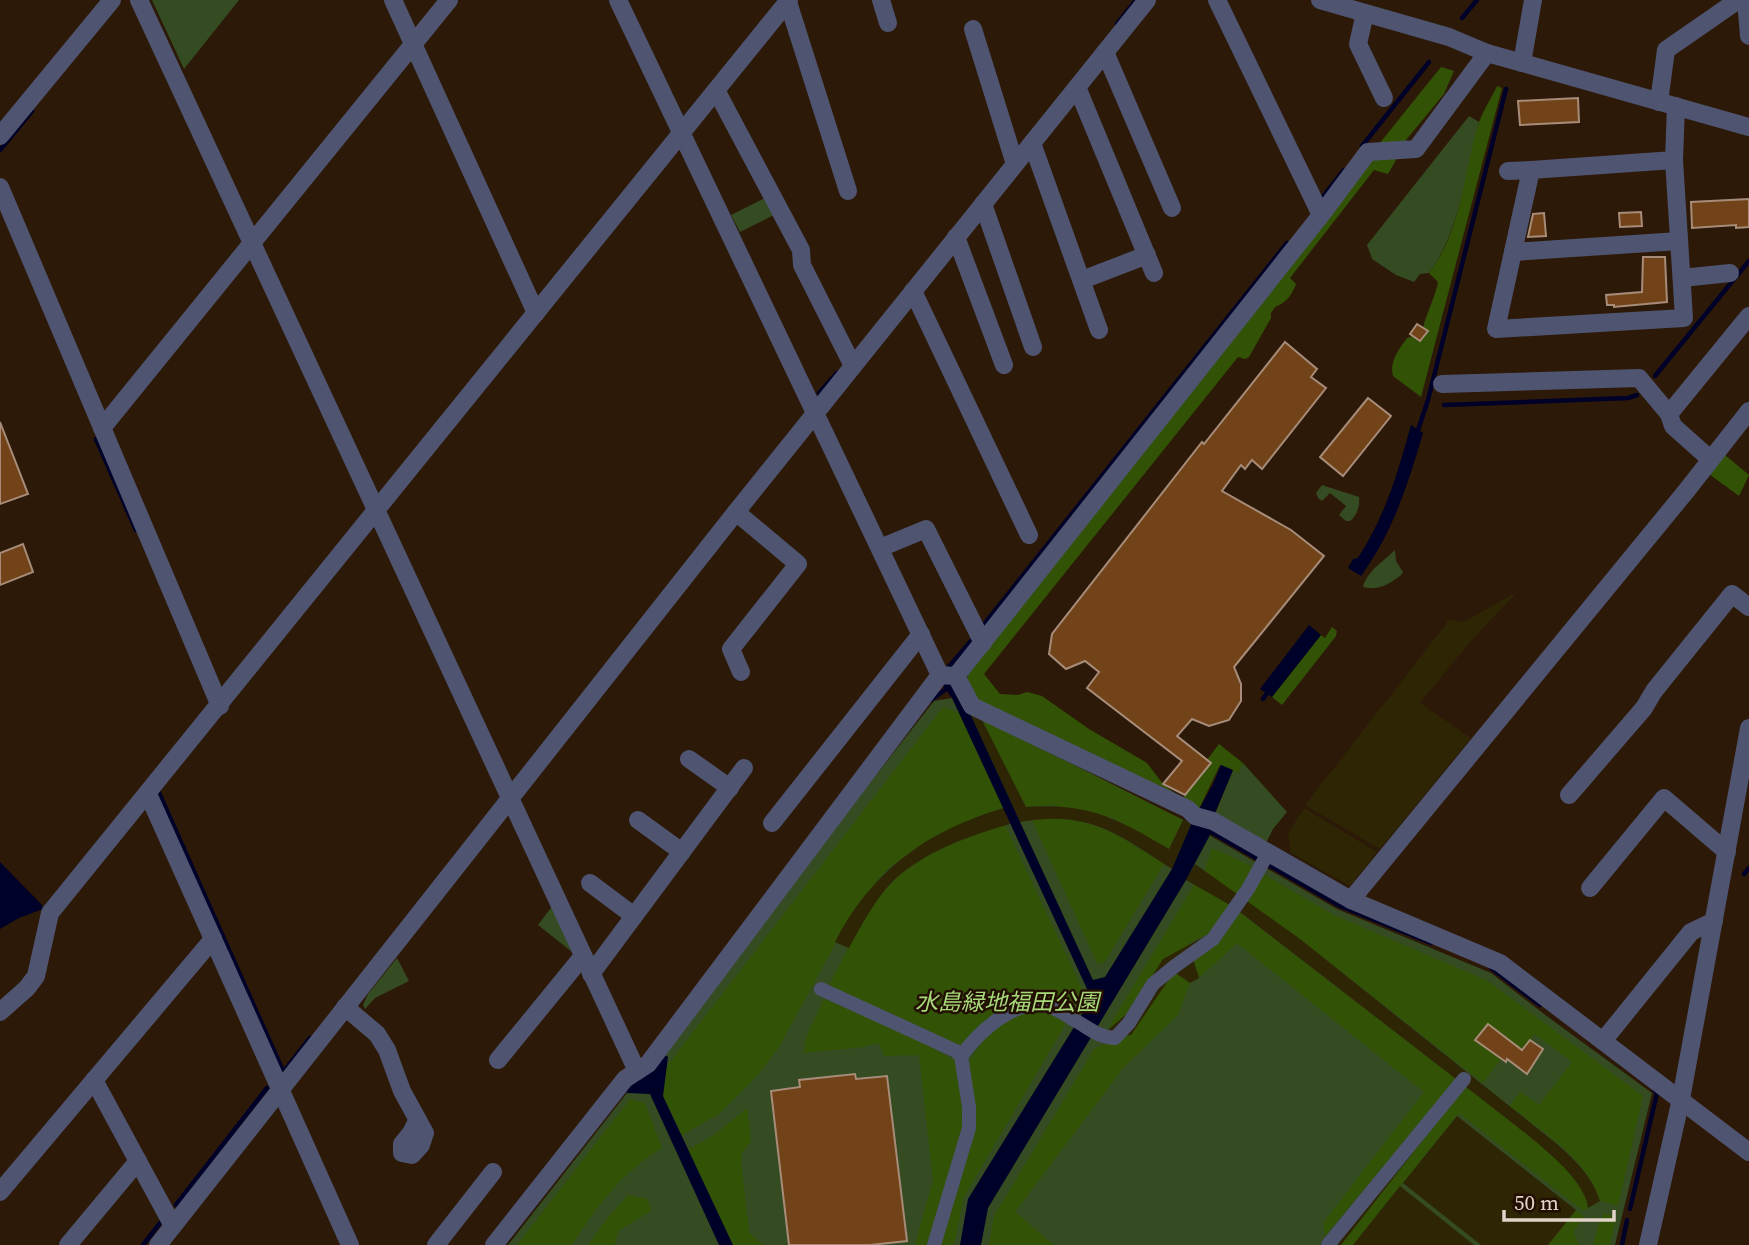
<svg xmlns="http://www.w3.org/2000/svg" width="1749" height="1245" viewBox="0 0 1749 1245" font-family="'Source Serif 4','Noto Sans JP',serif">
	<rect width="100%" height="100%" fill="#2c1908"/>
	<g fill="#354b21">
		<path d="M152,0H239L184,69Z"/>
		<path d="M1469,116L1479,122C1467,169 1459,234 1429,273L1420,274L1414,282L1396,275L1372,259L1367,245Z"/>
		<path d="M765,198L774,215L740,232L731,215Z"/>
		<path d="M1322,485L1359,497C1360,506 1357,516 1350,521H1346L1339,515L1346,506L1330,493L1322,501L1318,498L1316,493Z"/>
		<path d="M1395,550L1396,561L1403,572L1401,575C1390,584 1378,591 1363,587C1367,571 1384,561 1395,550Z"/>
		<path d="M952,698L965,703L992,723L1183,820L1337,909L1491,973L1548,1017L1652,1093L1615,1245H508L934,701Z"/>
		<path d="M1243,763L1287,812L1273,829L1265,845L1213,818L1233,770L1238,772Z"/>
		<path d="M553,905L572,952L538,925Z"/>
		<path d="M397,958L409,981L375,998L365,1009L363,1005L368,994Z"/>
	</g>
	<g fill="#325306">
		<path d="M1441,67L1454,71L1444,94L1401,146L1379,144Z"/>
		<path d="M1497,86L1502,88L1421,397L1393,376C1389,362 1399,349 1407,338L1413,336L1420,341L1428,332L1423,328C1427,311 1435,298 1438,282L1429,273C1461,232 1464,174 1478,125C1482,112 1491,99 1497,86Z"/>
		<path d="M1381,153H1400L1388,174L1374,170L1290,278L1296,284C1292,295 1286,303 1275,307L1271,313V318L1249,357L1245,359L1238,357L984,674L1000,694L1018,695L1027,692L1042,696L1089,729L1147,763L1163,784L1182,799L1211,763L1207,760L1219,744L1243,763L1238,773L1220,765L1197,813L976,699L967,678L971,666L1368,165Z"/>
		<path d="M1725,455L1749,475L1739,496L1709,474Z"/>
		<path d="M1332,627L1337,631L1336,636L1282,705L1272,697L1321,635L1325,638Z"/>
		<path d="M943,707L959,713L1004,808L982,815L922,844L886,870L855,908L779,1047L757,1076L719,1114L682,1135L663,1096L666,1067Z"/>
		<path d="M982,720L1183,820L1169,849L1111,817L1052,805L1026,807Z"/>
		<path d="M1051,818C1102,821 1122,838 1164,864L1104,963H1097L1032,820Z"/>
		<path d="M1005,825L1081,986V1002L1072,1014L1037,1000L962,1044L955,1046L832,990L830,984L833,977C851,944 872,897 902,873C932,850 969,836 1005,825Z"/>
		<path d="M1212,848L1256,868L1238,896L1204,872Z"/>
		<path d="M1263,874L1334,915L1488,981L1643,1096L1618,1206L1600,1201C1587,1158 1543,1132 1510,1106L1520,1092L1539,1105L1572,1062L1535,1034L1522,1050L1488,1024L1475,1040L1501,1059L1483,1083L1300,939L1245,900Z"/>
		<path d="M1195,883L1230,905L1221,923L1207,935L1190,942L1129,1012L1107,1030Z"/>
		<path d="M1239,912L1456,1079L1325,1236L1323,1223L1424,1092L1237,943L1199,978L1193,959Z"/>
		<path d="M1174,972L1190,983L1178,1015L1124,1067L1015,1212L1054,1245H989L994,1216L1094,1049C1128,1035 1154,1001 1174,972Z"/>
		<path d="M824,999L913,1037L959,1063L965,1124L932,1245H915L933,1181L919,1055L884,1056L879,1043L862,1047L804,1053L806,1037Z"/>
		<path d="M1047,1011L1068,1020L964,1197L954,1245H939L973,1112L970,1060L988,1032L1015,1015Z"/>
		<path d="M1465,1086C1494,1109 1570,1162 1583,1193C1586,1197 1587,1203 1588,1208L1583,1211L1459,1113L1353,1245H1341Z"/>
		<path d="M630,1099L645,1103L662,1148C623,1171 596,1207 572,1245H517Z"/>
		<path d="M747,1108L751,1141L742,1153L741,1161L749,1232L763,1245H733L688,1150L714,1135Z"/>
		<path d="M628,1195L648,1199L651,1211L618,1231L615,1245H588L606,1220Z"/>
		<path d="M1576,1210L1585,1217L1573,1232L1580,1245H1548Z"/>
		<path d="M1604,1213L1616,1217L1610,1245H1593L1599,1223Z"/>
	</g>
	<g fill="#2d2504">
		<path d="M1518,591L1470,642L1420,703L1471,738L1380,849L1305,805L1447,623L1445,619L1464,622Z"/>
		<path d="M965,703L982,720L1026,807C1087,802 1119,819 1169,849L1183,820L1191,825L1172,869C1117,834 1090,810 1020,822Z"/>
		<path d="M1004,808L1010,824C972,835 934,848 902,873C879,891 863,923 849,948L835,942C871,871 928,830 1004,808Z"/>
		<path d="M1304,808L1377,852L1350,886L1291,853L1288,833Z"/>
		<path d="M1195,864L1300,939L1557,1144C1576,1161 1592,1176 1600,1201L1588,1208C1587,1203 1586,1197 1583,1193C1570,1162 1494,1110 1465,1086L1341,1245H1320L1456,1079L1240,912L1193,959L1199,978L1190,983L1174,972L1131,1035L1122,1036L1105,1044L1092,1038L1097,1029L1108,1030L1129,1012L1163,959L1207,935L1221,923L1230,905L1186,880Z"/>
		<path d="M1457,1116L1576,1210L1548,1245H1481L1403,1183Z"/>
		<path d="M1400,1186L1474,1245H1353Z"/>
	</g>
	<g fill="#000128">
		<path d="M1411,425L1423,433C1408,484 1393,532 1361,576L1348,568L1353,559L1358,558C1386,514 1397,475 1411,425Z"/>
		<path d="M1309,625L1321,635L1272,697L1260,689Z"/>
		<path d="M955,681L1093,980L1105,977L1172,869L1193,820L1212,825L1210,835L1186,880L988,1208L981,1245H960L968,1199L1087,1006L1088,991L952,698L940,682Z"/>
		<path d="M1221,765L1233,770L1213,818L1197,813L1213,784Z"/>
		<path d="M0,862L42,905L43,909L19,918L0,929Z"/>
		<path d="M660,1051L668,1057L663,1096L733,1245H719L650,1094L628,1093L623,1090Z"/>
	</g>
	<g fill="none" stroke-linecap="round" stroke-linejoin="round">
		<g stroke="#000128" stroke-width="4.5">
			<path d="M1462,18L1477,0"/>
			<path d="M1117,24L1136,0"/>
			<path d="M1362,146L1429,62"/>
			<path d="M0,150L32,111"/>
			<path d="M1322,198L1344,170"/>
			<path d="M1655,376L1749,261"/>
			<path d="M819,393L837,373"/>
			<path d="M1444,405L1628,398L1637,395"/>
			<path d="M1417,433L1428,400L1506,89"/>
			<path d="M96,439L136,530"/>
			<path d="M982,627L1287,243"/>
			<path d="M947,669L971,641"/>
			<path d="M1263,699L1269,690"/>
			<path d="M931,700L949,687"/>
			<path d="M159,793L283,1071"/>
			<path d="M1206,829L1340,906L1431,943"/>
			<path d="M1744,874L1749,868"/>
			<path d="M1491,968L1540,1005"/>
			<path d="M285,1070L310,1038"/>
			<path d="M176,1205L267,1088"/>
			<path d="M1630,1209L1657,1093L1654,1090"/>
			<path d="M143,1245L160,1223"/>
			<path d="M1622,1245L1627,1220"/>
		</g>
	</g>
	<g fill="#724318" stroke="#a68c79" stroke-width="2">
		<path d="M1578,98L1579,122L1520,125L1518,101Z"/>
		<path d="M1749,199V227L1736,228V225L1692,228L1691,202Z"/>
		<path d="M1641,212L1642,226L1620,227L1619,213Z"/>
		<path d="M1544,213L1546,236L1528,237L1533,214Z"/>
		<path d="M1643,257H1665L1667,302L1614,307V305H1607L1606,295L1642,292Z"/>
		<path d="M1417,324L1428,331L1420,341L1410,334Z"/>
		<path d="M1285,342L1317,369L1311,377L1326,388L1262,469L1252,460L1245,469L1241,465L1222,491L1291,530L1324,556L1234,667L1241,684V701L1229,720L1209,726L1192,719L1177,736L1211,763L1185,795L1163,784L1182,761L1087,688L1099,672L1085,661L1066,669L1049,654L1052,634L1202,442L1204,444Z"/>
		<path d="M1368,398L1391,416L1343,476L1320,457Z"/>
		<path d="M0,422L28,494L0,504Z"/>
		<path d="M23,544L33,572L0,585V553Z"/>
		<path d="M1488,1024L1522,1050L1530,1040L1543,1049L1527,1074L1507,1059L1506,1062L1475,1040Z"/>
		<path d="M855,1074L856,1079L887,1076L907,1241L870,1245H789L771,1091L800,1087L799,1080Z"/>
	</g>
	<g fill="none" stroke-linecap="round" stroke-linejoin="round">
		<g stroke="#4f5471" stroke-width="14">
			<path d="M821,989L956,1051L961,1056L969,1107V1128L934,1245"/>
			<path d="M961,1056C979,1032 1013,999 1047,1006C1057,1008 1067,1016 1076,1021C1089,1028 1100,1038 1115,1038L1129,1023L1153,984L1175,966L1213,939L1248,889L1268,853"/>
			<path d="M1328,1245L1464,1079"/>
		</g>
		<g stroke="#4f5471" stroke-width="18">
			<path d="M139,0L637,1071"/>
			<path d="M393,0L536,313"/>
			<path d="M618,0L940,675"/>
			<path d="M881,0L888,23"/>
			<path d="M1217,0L1321,215"/>
			<path d="M1746,0L1749,36"/>
			<path d="M788,2L848,191"/>
			<path d="M1365,13L1358,44L1384,98"/>
			<path d="M973,29L1015,164"/>
			<path d="M1105,52L1172,208"/>
			<path d="M1522,63L1533,0"/>
			<path d="M1077,87L1154,273"/>
			<path d="M716,90L801,250L802,265L853,366"/>
			<path d="M1659,102L1666,50L1738,0"/>
			<path d="M0,136L112,0"/>
			<path d="M1032,143L1099,330"/>
			<path d="M1674,160L1531,170L1496,329L1684,318L1674,160L1676,106"/>
			<path d="M1508,171L1531,170"/>
			<path d="M0,187L220,706"/>
			<path d="M983,204L1033,347"/>
			<path d="M956,237L1004,365"/>
			<path d="M1513,252L1679,241"/>
			<path d="M1682,278L1730,273"/>
			<path d="M1082,280L1147,255"/>
			<path d="M913,291L1029,535"/>
			<path d="M1442,384L1639,378L1669,414L1673,426L1710,459"/>
			<path d="M1669,414L1749,316"/>
			<path d="M102,428L449,0"/>
			<path d="M736,512L798,564L731,649L741,672"/>
			<path d="M880,548L926,529L983,643"/>
			<path d="M956,676L972,706L1188,809L1195,816L1213,821L1351,900L1500,963L1749,1152"/>
			<path d="M689,759L730,788"/>
			<path d="M148,794L350,1245"/>
			<path d="M1569,795L1644,708L1654,691L1732,594L1749,607"/>
			<path d="M638,820L682,852"/>
			<path d="M772,823L921,634"/>
			<path d="M590,883L634,916"/>
			<path d="M1590,888L1664,798L1727,852"/>
			<path d="M1351,900L1687,490L1749,411"/>
			<path d="M591,974L744,768"/>
			<path d="M345,1007L377,1034L387,1050L402,1091L425,1133L421,1145L412,1155L402,1153V1144L411,1133L417,1121"/>
			<path d="M0,1012L27,988L36,976L50,913L789,0"/>
			<path d="M1603,1041L1691,932L1714,921"/>
			<path d="M498,1060L583,956"/>
			<path d="M94,1080L173,1226"/>
			<path d="M0,1192L213,939"/>
			<path d="M68,1245L138,1161"/>
			<path d="M158,1245L736,512L1147,0"/>
			<path d="M436,1245L493,1172"/>
			<path d="M494,1245L625,1079L648,1064L940,675L956,676L1321,215L1368,152L1416,149L1487,53"/>
		</g>
		<g stroke="#4f5471" stroke-width="18">
			<path d="M1320,0L1449,37L1487,53L1749,127"/>
			<path d="M1648,1245L1681,1099L1749,728"/>
		</g>
	</g>
	<g text-anchor="middle" dominant-baseline="central" stroke-width="5" stroke-linejoin="round" paint-order="stroke">
		<g font-size="23" font-style="italic" fill="#a6da79" stroke="#220f02">
			<text x="1007" y="1002">水島緑地福田公園</text>
		</g>
	</g>
	<path d="M1504 1210v10h110v-10" fill="none" stroke="#e1d3c9" stroke-width="3.5"/>
	<text x="1514" y="1210" font-size="21" fill="#e1d3c9" stroke="#220f02" stroke-width="5" paint-order="stroke">50 m</text>
</svg>
